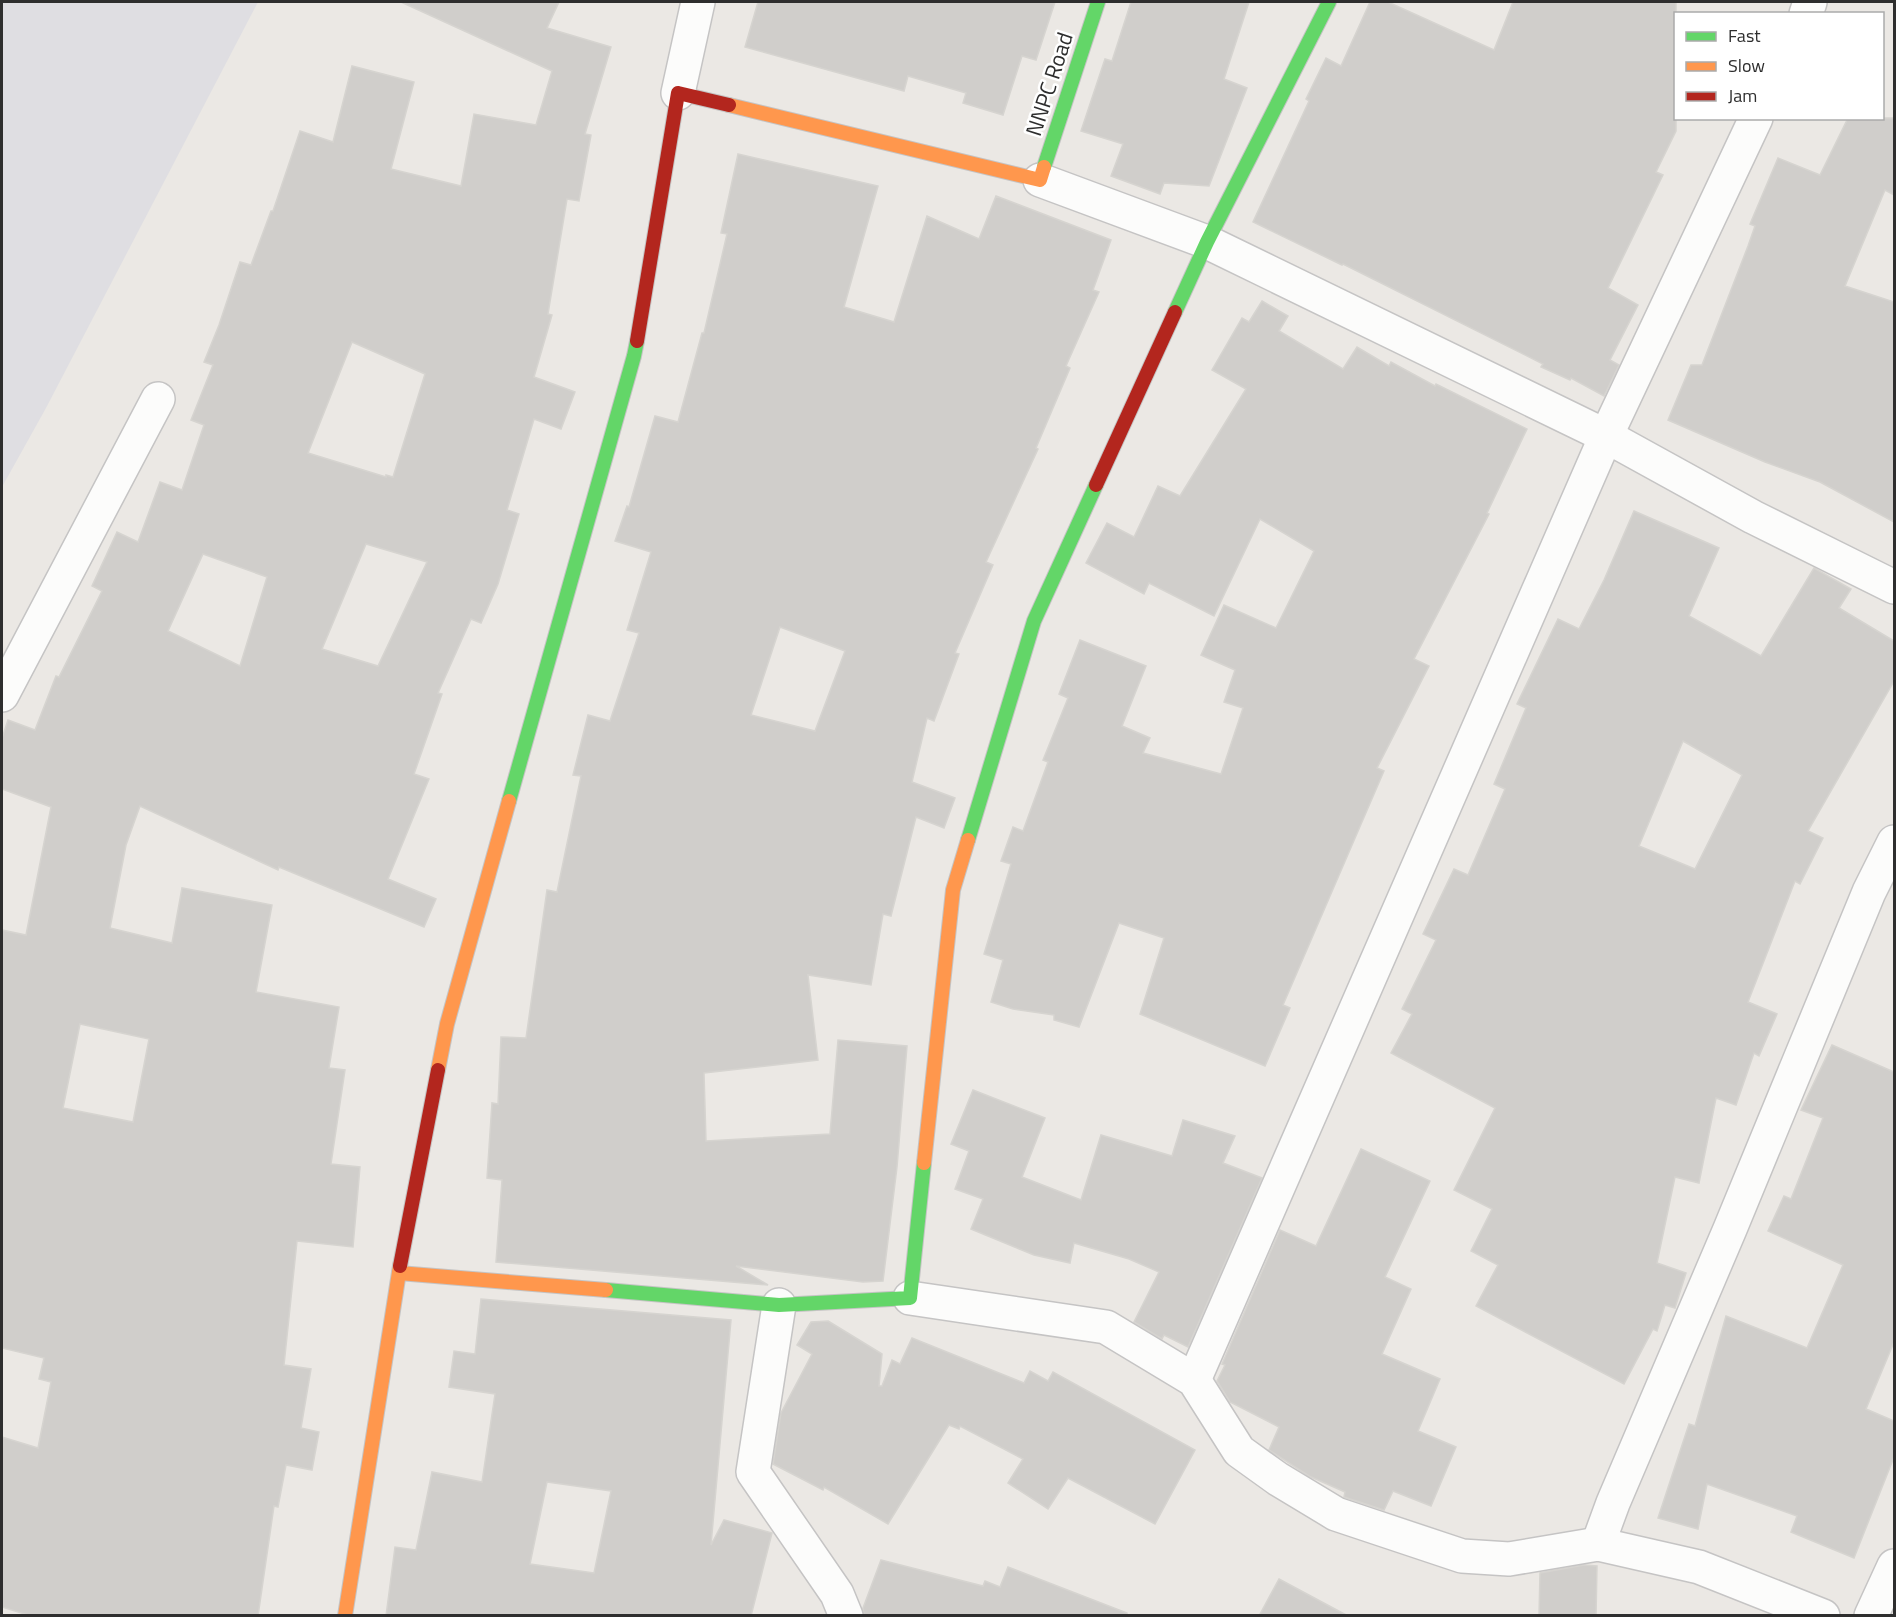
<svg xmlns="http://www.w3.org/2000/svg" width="1896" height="1617" viewBox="0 0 1896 1617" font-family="'Titillium Web',sans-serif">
	<rect width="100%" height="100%" fill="#ebe8e4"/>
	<path fill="#dfdee2" d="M2,2H258L46,408L2,487Z"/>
	<g fill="#d0cecb" stroke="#d6d4d0" stroke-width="1.5" fill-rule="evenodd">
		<path d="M401,2H559L547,28L611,47L585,134L591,135L579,201L567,199L548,314L552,315L534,377L575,392L561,429L534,419L507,510L519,514L498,584L481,623L471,619L438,693L442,694L414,774L429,779L388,879L436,899L424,927L279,867L278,870L140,806L126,845L110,928L172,943L182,888L272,905L256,992L339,1007L329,1068L345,1070L331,1164L360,1167L353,1247L297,1241L284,1365L311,1369L301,1428L319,1432L312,1470L286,1465L278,1507L274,1506L258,1616H31L2,1607V1437L38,1448L51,1382L39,1379L44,1358L2,1348V930L26,935L51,807L2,789V738L8,720L35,730L56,676L59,677L102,591L92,586L117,532L138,542L160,482L182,490L204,425L191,420L213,365L204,362L219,325L240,262L251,265L271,211H273L300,131L333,142L352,66L414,82L391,169L461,186L474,114L536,125L552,71ZM352,342L425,374L393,477L386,475V477L308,453ZM366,544L427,562L378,666L322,649ZM203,554L267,577L240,666L168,631ZM80,1024L149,1039L133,1122L63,1108Z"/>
		<path d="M758,2H1055L1036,60L1022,56L1003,115L963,103L966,93L908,76L904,91L745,47Z"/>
		<path d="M1131,2H1249L1224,79L1247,88L1209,186L1164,183L1160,194L1111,176L1123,144L1081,131L1105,59L1112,61Z"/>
		<path d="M1370,2H1388L1494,50L1513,2H1676V131L1656,172L1663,175L1608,288L1638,305L1610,360L1619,365L1604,396L1571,378L1570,380L1541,367L1543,364L1343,264L1342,265L1253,222L1309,101L1306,99L1326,58L1341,66Z"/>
		<path d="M1848,118H1894V195L1885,190L1845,286L1894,302V522L1820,482L1765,462L1668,420L1691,365H1702L1748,246L1755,226L1750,224L1778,158L1820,175Z"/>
		<path d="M738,154L878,186L844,307L894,322L927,216L979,239L996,196L1111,240L1093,290L1099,292L1066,366L1070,368L1036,448L1038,449L986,562L993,565L955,653L959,654L934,721L927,718L912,782L955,798L944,828L916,817L891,916L883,914L871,985L808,975L818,1060L704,1073L706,1141L830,1134L838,1040L907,1046L897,1167L883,1281L863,1282L736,1266L768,1285L496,1262L502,1180L487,1178L492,1103L498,1104L501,1037L526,1038L547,890L557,892L581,776L573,775L588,715L610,721L639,633L627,630L651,552L615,541L627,506L629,507L655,416L678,422L702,333H704L727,234L721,233ZM780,627L845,651L815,731L751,715Z"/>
		<path d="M1262,301L1288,316L1279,331L1343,369L1357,347L1389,366L1391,362L1435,386L1436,384L1527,429L1487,513L1489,514L1414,659L1429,666L1377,768L1384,771L1283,1005L1290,1008L1265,1066L1140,1014L1164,938L1119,923L1079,1027L1054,1020V1015L1013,1009L991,1002L1003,960L984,954L1011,864L1001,861L1013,827L1023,831L1048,762L1043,760L1068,698L1059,694L1080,640L1146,666L1122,726L1150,738L1143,753L1221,774L1243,708L1224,702L1235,670L1201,655L1224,605L1276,628L1314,551L1260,519L1214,616L1149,583L1144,594L1086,563L1107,523L1134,537L1158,486L1180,496L1246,389L1212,370L1242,318L1249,322Z"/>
		<path d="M1634,511L1719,548L1689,616L1761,656L1814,568L1851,589L1839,608L1894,641V681L1808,831L1823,838L1800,884L1795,881L1748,1002L1777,1014L1759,1056L1754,1053L1736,1105L1716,1098L1699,1183L1675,1177L1657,1263L1686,1273L1675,1308L1665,1305L1657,1331L1653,1329L1624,1384L1476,1306L1498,1265L1471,1251L1492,1209L1454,1190L1495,1108L1391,1053L1412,1014L1402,1009L1436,940L1423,934L1454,869L1468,875L1505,789L1494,784L1526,708L1517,704L1558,619L1579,629L1604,580ZM1683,741L1742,775L1695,869L1639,846Z"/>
		<path d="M1832,1045L1894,1072V1342L1866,1409L1894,1421V1457L1854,1558L1791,1532L1797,1516L1707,1484L1698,1529L1658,1518L1689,1424L1695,1426L1726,1316L1807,1348L1843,1265L1768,1231L1784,1196L1791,1199L1823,1118L1801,1110Z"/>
		<path d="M973,1090L1045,1118L1022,1177L1081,1200L1101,1135L1172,1156L1183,1120L1235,1136L1223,1163L1262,1178L1188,1347L1164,1335L1162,1339L1134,1322L1159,1272L1129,1259L1074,1243L1070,1263L1034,1255L971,1229L983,1199L955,1189L969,1151L951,1144Z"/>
		<path d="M1361,1149L1430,1181L1385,1277L1411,1289L1382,1354L1440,1379L1418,1431L1456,1447L1431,1506L1393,1491L1384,1510L1344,1497L1345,1492L1309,1476L1269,1450L1279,1427L1230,1402L1217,1381L1225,1365L1222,1364L1280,1230L1316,1246Z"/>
		<path d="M481,1299L731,1320L711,1545L724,1520L772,1533L751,1616H386L395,1547L416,1550L432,1472L482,1482L495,1394L449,1387L454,1351L475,1354ZM547,1482L611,1491L594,1573L530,1564Z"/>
		<path d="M828,1321L882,1354L879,1386H882L892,1360L900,1364L912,1338L1024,1383L1030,1371L1048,1381L1053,1372L1195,1450L1155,1524L1068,1478L1048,1509L1008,1483L1023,1459L960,1426L959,1429L949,1425L888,1524L824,1487L823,1490L773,1464L781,1413L812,1354L797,1345L811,1322Z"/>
		<path d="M881,1560L983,1586L985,1581L1000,1587L1008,1567L1127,1613V1616H864L863,1608Z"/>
		<path d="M1584,1565L1597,1566L1596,1616H1539L1540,1573Z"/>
		<path d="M1279,1579L1348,1616H1259Z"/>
	</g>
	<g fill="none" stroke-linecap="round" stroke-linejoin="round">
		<g stroke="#c5c4c4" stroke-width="36">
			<g id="street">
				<path d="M1806,14L1810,2"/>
				<path d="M678,93L698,2"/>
				<path d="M1040,180L1207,242L1606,436L1753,517L1894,587"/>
				<path d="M2,695L158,399"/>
				<path d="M910,1298L1106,1327L1194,1380L1239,1451L1278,1479L1336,1514L1462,1556L1509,1559L1598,1544L1699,1567L1823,1616"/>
				<path d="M779,1305L753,1472L837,1594L846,1616"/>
				<path d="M1194,1380L1606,436L1756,118"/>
				<path d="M1598,1544L1613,1503L1730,1229L1869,892L1894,842"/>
				<path d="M1871,1616L1894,1566"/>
			</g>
		</g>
		<g stroke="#c5c4c4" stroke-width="16">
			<g id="fast">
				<path d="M1044,167L1098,2"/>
				<path d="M1175,312L1207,242L1329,2"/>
				<path d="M509,801L634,356L637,341"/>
				<path d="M968,840L1034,621L1096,485"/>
				<path d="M606,1290L779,1305L910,1298L924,1163"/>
			</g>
		</g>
		<g stroke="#c5c4c4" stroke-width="16">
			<g id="slow">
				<path d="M729,105L1040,180L1044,167"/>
				<path d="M438,1070L447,1024L509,801"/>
				<path d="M924,1163L953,890L968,840"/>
				<path d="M399,1273L606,1290"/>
				<path d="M345,1616L400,1266"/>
			</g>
		</g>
		<g stroke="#c5c4c4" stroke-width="16">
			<g id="jam">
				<path d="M637,341L678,93L729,105"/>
				<path d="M1096,485L1175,312"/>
				<path d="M400,1266L438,1070"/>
			</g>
		</g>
		<use href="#street" stroke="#fcfcfb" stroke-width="33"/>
		<use href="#fast" stroke="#63d668" stroke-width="14"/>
		<use href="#slow" stroke="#ff974d" stroke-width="14"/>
		<use href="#jam" stroke="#b3261e" stroke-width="14"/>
	</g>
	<g text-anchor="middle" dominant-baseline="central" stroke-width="5" stroke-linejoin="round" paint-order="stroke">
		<g font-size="22" fill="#2e2e2e" stroke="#fff">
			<text transform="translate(1049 84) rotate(-72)">NNPC Road</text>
		</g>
	</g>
	<rect width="1896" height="1617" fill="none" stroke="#2e2e2e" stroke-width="6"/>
	<rect x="1674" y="12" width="210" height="108" fill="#ffffff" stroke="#ababab" stroke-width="1.5"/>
	<rect x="1686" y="32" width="30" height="9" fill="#63d668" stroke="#ababab" stroke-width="1.5"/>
	<text x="1728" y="42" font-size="18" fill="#2e2e2e">Fast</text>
	<rect x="1686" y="62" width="30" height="9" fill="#ff974d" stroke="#ababab" stroke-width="1.5"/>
	<text x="1728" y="72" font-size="18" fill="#2e2e2e">Slow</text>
	<rect x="1686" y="92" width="30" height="9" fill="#b3261e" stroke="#ababab" stroke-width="1.5"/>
	<text x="1728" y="102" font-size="18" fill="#2e2e2e">Jam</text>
</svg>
